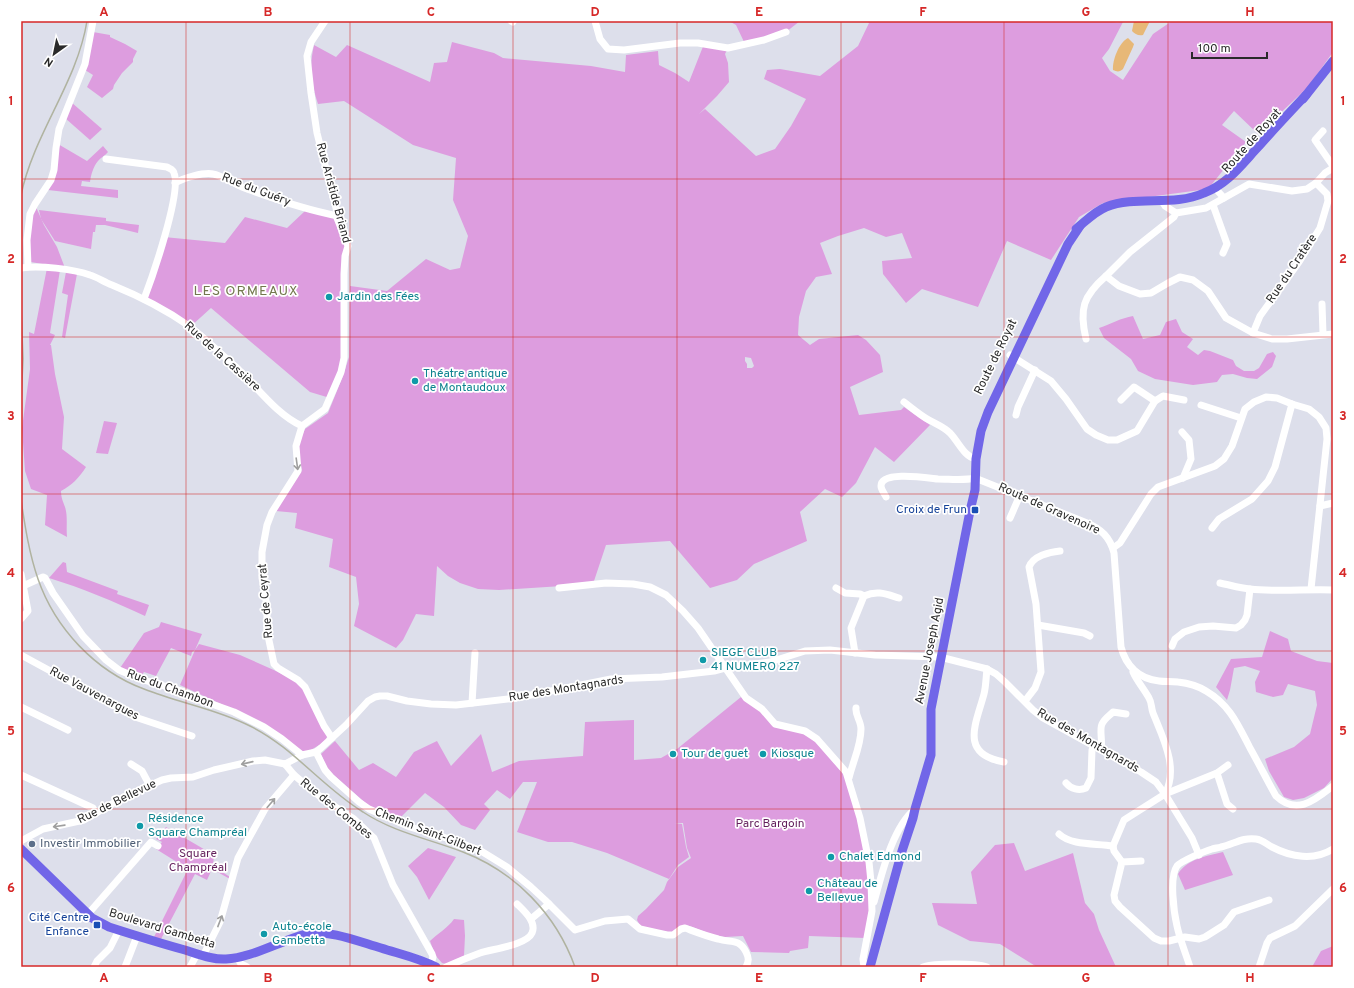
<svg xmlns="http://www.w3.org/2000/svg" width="1354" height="988" viewBox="0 0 1354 988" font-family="Overpass,sans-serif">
	<rect width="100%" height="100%" fill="#dddfeb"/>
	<g fill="#dd9ddf" fill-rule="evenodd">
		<path d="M729,21H800L786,32L745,44L736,25Z"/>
		<path d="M866,21H1122L1112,23L1123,22L1109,49L1102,58L1110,71L1123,80L1153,34L1172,21H1333V52L1308,87L1258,134L1234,111L1222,125L1246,142L1208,189L1103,203L1079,217L1051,260L1007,241L978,307L922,289L906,303L883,274L882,261L912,258L902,233L886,237L864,228L838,236L820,243L832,274L816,277L806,291L799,317L798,335L810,345L819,339L858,335L866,340L880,355L883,372L850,387L859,415L901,410L904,407L930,425L894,462L875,447L856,483L842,497L825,489L800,512L807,541L754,564L737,580L710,588L670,541L606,545L593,584L499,590L478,589L460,583L448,576L437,566L434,616L416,614L403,640L396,648L354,626L359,604L356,577L329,567L333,539L295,528L297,513L276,511L302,470L297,447L305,429L328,413L343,376L349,357L350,286L387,291L426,259L450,270L460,268L468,236L453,200L456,158L413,145L344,101L318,104C311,82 309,67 314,45L336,57L347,45L430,82L434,63L447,62L452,42L494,53L503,58L591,66L625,72L626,55L658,51L659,65L675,73L689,82L704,44L728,48L725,54L728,63L729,82L717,96L699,114L705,109L756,156L775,149L791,126L806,99L764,79L767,70L780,69L820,76L858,46L869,23ZM745,357L751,358L754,366L752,368H747V364L745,361Z"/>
		<path d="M93,32L110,35V37L125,44L137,51L133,59V62L122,73L114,85L113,89L102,98L87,87L93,75L85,70Z"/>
		<path d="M71,102L102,129L90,140L65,118Z"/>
		<path d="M58,144L87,161L103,146L108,152C105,156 101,157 98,161C93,167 91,175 90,182L82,181L81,186L118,190V198L48,190Z"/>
		<path d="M36,207L44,225L57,247L65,268L31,262C26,240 28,227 36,207Z"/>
		<path d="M39,210L106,218V221L139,225L138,233L105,225H96L95,232H93L91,249L55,241L41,219Z"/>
		<path d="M305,211L337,218L348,246L344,358L330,398L310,392L211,308L190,327L144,299L164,237L225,243L245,217L287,228Z"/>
		<path d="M47,268L60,270L50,333L55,335L50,345H51L55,374L64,417L62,449L86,467C79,478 72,485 61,491C61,498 63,501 65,507C68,516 66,527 67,537L45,525L47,495L31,489L25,471L22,428L30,369L29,332L34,334Z"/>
		<path d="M66,272L77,274L65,338L62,337L68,295L62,293Z"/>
		<path d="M1133,316L1143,339L1160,335L1166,322L1176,319L1182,332L1193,339L1187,347L1198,355L1204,350L1210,351L1233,360L1236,366L1244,371H1254L1259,368L1267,354L1273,352L1276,356L1272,367L1257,379L1247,378L1233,374L1222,375L1217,382L1193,385L1155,379L1138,371L1131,359L1104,338L1099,328C1111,324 1121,318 1133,316Z"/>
		<path d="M104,421L117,423L108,454L96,453Z"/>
		<path d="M63,562L66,563L67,572L118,591L117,594L149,605L145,616C113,601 82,588 49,578Z"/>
		<path d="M161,622L202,634L195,650L199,644L240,655L276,671L298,682L313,705L327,736L326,741L304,754L221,704L180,685L195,650L192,652L191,656L171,648L156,676L144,672L140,678L120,668L144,633L159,627Z"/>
		<path d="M1270,631L1288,639L1291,651L1317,661L1333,663V778L1324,788L1304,798L1293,800L1284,797L1269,771L1265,759L1294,747L1310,734L1317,705L1315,691L1288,684L1283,695L1273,697L1256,692L1255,682L1260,671L1245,666L1234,668L1230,690L1227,700L1216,687L1231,659L1262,657Z"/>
		<path d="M741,697L759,710L775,727L801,733L811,738L821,747L844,775L852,794L867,863L870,904L865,938L809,936L808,948L790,951L789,953L751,952L743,936L725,937L713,935L687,925L674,933L641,927L637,920L638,916L646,909L664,890L667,882L678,867L691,858L687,848L683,823H675L682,824L686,847L689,857L678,865L669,879L607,853L572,842H548L517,832L537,782H523L510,799L497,790L484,804L490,810L475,830L461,825L444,807L425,793L399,819L370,807L327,769L321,754L335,741L359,770L373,763L396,777L414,752L437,741L451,766L481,734L492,772L519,761L583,756L585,722L634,720V760L661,758L677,749Z"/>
		<path d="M166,827L214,855L213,866L230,877V879L212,869L207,880L195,874L161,939L154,937L188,869L156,849L162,842L156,839Z"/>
		<path d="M1014,843L1025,871L1073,853L1085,903L1094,914L1099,930L1116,967H1037L1000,944L970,941L938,925L932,903L977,904L971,872L995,845Z"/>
		<path d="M428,848L456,857L429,900L417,877L408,866Z"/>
		<path d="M1223,852L1233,875L1185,890L1178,874C1187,859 1207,856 1223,852Z"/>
		<path d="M454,919L464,920L465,936L464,956L446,964L442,963L435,955L430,941C438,933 448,928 454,919Z"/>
		<path d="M1333,946V967H1312L1321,951Z"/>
	</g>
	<g fill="#e7b877">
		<path d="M1134,21H1150L1143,35C1138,36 1135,34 1132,31Z"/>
		<path d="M1128,38L1134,44L1133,47L1123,69C1120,72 1117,72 1113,70C1112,61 1119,42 1128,38Z"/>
	</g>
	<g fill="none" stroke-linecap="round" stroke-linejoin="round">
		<g stroke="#fff" stroke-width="7">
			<path d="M511,21L513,22"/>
			<path d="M595,21L600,39L608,49L624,50L680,43H698L728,48L764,40L786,32"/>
			<path d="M1323,131L1315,140L1333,166"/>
			<path d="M106,159L167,167C170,169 173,169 174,173C182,192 152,278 144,299"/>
			<path d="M175,183C183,178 204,172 213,174C222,175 237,186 247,189C277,200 307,210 338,216"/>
			<path d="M1215,188L1224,198L1249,184L1292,191L1307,189L1316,183L1325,173L1333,168"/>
			<path d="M1224,198L1206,208L1176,213L1174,217L1130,252L1106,276L1119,286L1140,294L1151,293L1168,283L1180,277L1193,280L1208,291L1226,318L1253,333L1272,339H1287L1333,334"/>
			<path d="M1162,201L1165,206L1176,213"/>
			<path d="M1213,205L1227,244L1223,253"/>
			<path d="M28,267L27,240L30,214L35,204L51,180L54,170L56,148L59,129L85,64L93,21"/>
			<path d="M21,268C39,265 73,269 90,275C97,277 104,282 112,285C139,296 165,309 189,326C206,339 221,354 237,368C257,387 277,415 302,426"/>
			<path d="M1322,304L1323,334"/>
			<path d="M1253,333L1260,316L1299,262L1320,228L1328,201L1327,194L1316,183"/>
			<path d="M1086,339C1079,309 1083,296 1106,276"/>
			<path d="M1010,355L1051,381L1066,399L1087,429L1096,435L1108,440H1117L1137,431L1155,401"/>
			<path d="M1121,400L1134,387L1155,401L1163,396L1184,400"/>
			<path d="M904,402C912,408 920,415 929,420C936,424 944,427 950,433C958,441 964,457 976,459"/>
			<path d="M1201,405L1241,418"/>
			<path d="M1016,415L1018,407L1035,370"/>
			<path d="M302,426L325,409L341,372L344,358V274L345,256L348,246L337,218L338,216L317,133L311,93L307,56L311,42L325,21"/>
			<path d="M302,426L296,446L298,471L272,512L267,525L262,552V578L267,606V631L274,664L278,668L298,680L305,687L324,726L332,738"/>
			<path d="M1182,432L1189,440L1191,459L1183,478"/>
			<path d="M886,497C885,494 881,490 881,486C881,470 928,478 938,479C950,479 963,481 975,478L1087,523C1101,529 1110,537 1114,553L1121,647C1126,666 1139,679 1159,681C1165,682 1171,681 1178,682C1187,683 1198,686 1206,691C1230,705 1238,725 1250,748C1259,764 1267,780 1276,796C1297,816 1315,800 1333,786"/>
			<path d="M1320,506L1333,503"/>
			<path d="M1010,518L1020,495"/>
			<path d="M1212,528L1219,519L1252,499L1268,481L1275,467L1292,404"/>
			<path d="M1113,548L1120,543L1151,494L1158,487L1215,466L1224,459L1232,446L1245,409L1254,402L1266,397L1277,398L1292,404L1309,409L1319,417L1326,428L1327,439L1311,589"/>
			<path d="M21,574L28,611L21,619"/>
			<path d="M1220,583C1230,585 1240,588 1250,589C1277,592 1305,589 1333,590"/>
			<path d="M23,586L43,577L45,578L53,593L83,636L106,660L119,670L140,679L182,691L209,703L234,712L264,727L282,739L302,755"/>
			<path d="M559,588L606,583L633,584L650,587L666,595L683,611L698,628L746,698L762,709L775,724L805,731L817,739L846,772L860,818L869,862L871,882L872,911L863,959L864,967"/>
			<path d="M836,588L845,593L860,594L864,596"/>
			<path d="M1038,625L1084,633L1090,636"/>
			<path d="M1172,646L1175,639L1184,632L1199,627L1213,626L1236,628L1241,625L1245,620L1247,615L1250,589"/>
			<path d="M855,653L851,628L864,596C877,590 886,594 899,598"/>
			<path d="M21,655L135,717L192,736"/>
			<path d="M987,669C986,677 986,686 984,694C976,724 959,754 1004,762"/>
			<path d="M1133,672C1137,681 1144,689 1149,698C1152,703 1151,708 1153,713C1163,738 1179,768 1165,794"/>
			<path d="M1025,701L1035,688L1041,672L1036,604L1029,567C1033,556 1049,552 1060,551"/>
			<path d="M472,703L475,653"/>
			<path d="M21,707L68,730"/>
			<path d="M1101,750C1103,741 1099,730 1102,724C1104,719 1110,715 1113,712L1126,714"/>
			<path d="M316,752L325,770L331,777L359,802L369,809L410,827L453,840L481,851L507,867L531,887L545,900L575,930L605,921L628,919L640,929L667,935H673L681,929L685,928C696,932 706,936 718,939C731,943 739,938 746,952C749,958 749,961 746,967"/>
			<path d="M131,764L142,771L150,786"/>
			<path d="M285,764L302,755L316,752L321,748L346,725L368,701L375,697L380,696H387L407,701L431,704L456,705L516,698L611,679L662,677L714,671L725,668L770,662L805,651L830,650L875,655L940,657L987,669L996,674L1005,682L1033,710L1043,718L1141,772L1156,782L1165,794L1192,838L1199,855"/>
			<path d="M285,764L294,775L323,799L354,819L374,838L393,885L432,954L433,957L431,964"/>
			<path d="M1217,773L1227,804L1233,809"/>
			<path d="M21,775L93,808L96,813"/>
			<path d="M849,778C853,761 861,746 861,729C861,721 855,715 856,708"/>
			<path d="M1066,783C1071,789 1079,791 1086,788L1091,778L1092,750L1094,746"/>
			<path d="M1059,834C1072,846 1096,843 1113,846L1124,820L1165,794L1217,773L1228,765"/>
			<path d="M21,841L43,829L84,820L124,797L162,780L171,778L193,777L214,770L253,761L265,760L285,764"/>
			<path d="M1113,846L1114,851L1122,862"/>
			<path d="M1141,861L1122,862L1114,895L1115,901L1120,907L1154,938L1161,941H1169L1185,937L1199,939L1205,937L1224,925L1234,912L1269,900"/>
			<path d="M874,902C882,874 892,828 915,809"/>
			<path d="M88,914L151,842L158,846"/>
			<path d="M531,919L549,904"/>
			<path d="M203,956L220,922L238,858L265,809L294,775"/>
			<path d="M237,957L241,964L247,967"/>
			<path d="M94,967L97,961L110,948L119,930"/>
			<path d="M125,967L137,936"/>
			<path d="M190,967L197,954"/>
			<path d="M446,967C457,962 469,957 480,953C492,949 527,945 532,933C537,922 524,911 517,904"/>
			<path d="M923,967C934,963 976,963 987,967"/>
			<path d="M1190,967C1186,954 1180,940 1177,926C1174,913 1169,877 1177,866C1181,861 1205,851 1212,849C1215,848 1218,848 1221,847C1234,844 1243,837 1256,839C1263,840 1266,844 1272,847C1291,857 1314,861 1333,849"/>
			<path d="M1259,967L1267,943L1270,938L1295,926L1333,889"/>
		</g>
		<g stroke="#7166e8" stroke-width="9">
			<path d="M1303,99L1333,61"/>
			<path d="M1076,229C1086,221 1094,212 1106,207C1137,195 1173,207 1204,193C1228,184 1242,164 1259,146C1274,129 1290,112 1306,95"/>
			<path d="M21,849L92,918L109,927C134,935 159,943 185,950C198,954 212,960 226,959C251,958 282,940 307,934C329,929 360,942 381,948C400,954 419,958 436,967"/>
			<path d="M870,967L902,851L913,818L915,809L931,755V709L970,511L975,490L976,459L981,431L988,412L1068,244L1080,226"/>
		</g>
		<g stroke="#b0b3a0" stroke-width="1.5">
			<path d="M21,195C34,133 77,83 87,21"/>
			<path d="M21,306L23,359L21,403"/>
			<path d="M21,500C25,526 29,553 38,579C55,628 95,671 144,689C179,703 217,709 250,726C293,747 322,787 363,812C393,832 429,839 463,852C515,872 556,914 575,967"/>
		</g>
	</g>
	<defs><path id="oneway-shaft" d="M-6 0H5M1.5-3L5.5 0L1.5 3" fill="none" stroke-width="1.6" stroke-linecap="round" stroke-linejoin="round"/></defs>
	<g stroke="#9f9f9f">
		<use href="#oneway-shaft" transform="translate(297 464) rotate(82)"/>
		<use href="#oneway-shaft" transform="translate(247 763) rotate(167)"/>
		<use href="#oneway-shaft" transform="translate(271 803) rotate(-50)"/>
		<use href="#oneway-shaft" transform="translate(59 826) rotate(172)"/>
		<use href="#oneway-shaft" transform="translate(220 921) rotate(-69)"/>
	</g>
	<path fill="none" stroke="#d62828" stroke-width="1" stroke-opacity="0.55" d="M186,21V967M350,21V967M513,21V967M677,21V967M841,21V967M1004,21V967M1168,21V967M21,179H1333M21,337H1333M21,494H1333M21,651H1333M21,809H1333"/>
	<g fill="#0f9aa8" stroke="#fff" stroke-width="1.5">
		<circle cx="329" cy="297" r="4"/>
		<circle cx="415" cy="381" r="4"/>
		<circle cx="703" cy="660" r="4"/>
		<circle cx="673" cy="754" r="4"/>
		<circle cx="763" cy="754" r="4"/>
		<circle cx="140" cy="826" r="4"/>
		<circle cx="831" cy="857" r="4"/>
		<circle cx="809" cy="891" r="4"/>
		<circle cx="264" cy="934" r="4"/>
	</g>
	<g fill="#1a4fb4" stroke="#fff" stroke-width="1.5">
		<rect x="971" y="506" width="8" height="8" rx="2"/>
		<rect x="93" y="921" width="8" height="8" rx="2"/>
	</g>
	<circle fill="#5c6f8a" stroke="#fff" stroke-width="1.5" cx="32" cy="844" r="4"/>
	<g text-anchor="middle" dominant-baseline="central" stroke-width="3.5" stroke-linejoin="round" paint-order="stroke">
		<g font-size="12" fill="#2a2a2a" stroke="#fff">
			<text transform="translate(1252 141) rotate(-48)">Route de Royat</text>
			<text transform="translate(256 190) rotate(21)">Rue du Guéry</text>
			<text transform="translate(333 193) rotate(75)">Rue Aristide Briand</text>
			<text transform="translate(1292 269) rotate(-56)">Rue du Cratère</text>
			<text transform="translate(222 357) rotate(42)">Rue de la Cassière</text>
			<text transform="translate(996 357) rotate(-64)">Route de Royat</text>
			<text transform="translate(1049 509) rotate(24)">Route de Gravenoire</text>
			<text transform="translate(266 601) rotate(-95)">Rue de Ceyrat</text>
			<text transform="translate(930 651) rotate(-79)">Avenue Joseph Agid</text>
			<text transform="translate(170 689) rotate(20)">Rue du Chambon</text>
			<text transform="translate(566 689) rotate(-9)">Rue des Montagnards</text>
			<text transform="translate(94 694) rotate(28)">Rue Vauvenargues</text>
			<text transform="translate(1088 741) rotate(30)">Rue des Montagnards</text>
			<text transform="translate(117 802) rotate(-26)">Rue de Bellevue</text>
			<text transform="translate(336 809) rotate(39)">Rue des Combes</text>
			<text transform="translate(428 832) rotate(21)">Chemin Saint-Gilbert</text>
			<text transform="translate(162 929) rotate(17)">Boulevard Gambetta</text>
		</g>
		<g font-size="12" fill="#0d838f" stroke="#fff" text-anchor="start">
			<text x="337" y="297">Jardin des Fées</text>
			<text x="423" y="374">Théatre antique<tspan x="423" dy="14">de Montaudoux</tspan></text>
			<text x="711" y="653">SIEGE CLUB<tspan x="711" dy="14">41 NUMERO 227</tspan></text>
			<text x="681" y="754">Tour de guet</text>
			<text x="771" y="754">Kiosque</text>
			<text x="148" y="819">Résidence<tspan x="148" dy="14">Square Champréal</tspan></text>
			<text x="839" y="857">Chalet Edmond</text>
			<text x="817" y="884">Château de<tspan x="817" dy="14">Bellevue</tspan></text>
			<text x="272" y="927">Auto-école<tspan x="272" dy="14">Gambetta</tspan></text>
		</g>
		<g font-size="12" fill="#164399" stroke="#fff" text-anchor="end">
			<text x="967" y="510">Croix de Frun</text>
			<text x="89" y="918">Cité Centre<tspan x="89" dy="14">Enfance</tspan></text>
		</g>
		<g font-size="12" fill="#631f5c" stroke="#fff">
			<text x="770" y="824">Parc Bargoin</text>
			<text x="198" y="854">Square<tspan x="198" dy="14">Champréal</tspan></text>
		</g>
		<g font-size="12" fill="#4e5e75" stroke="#fff" text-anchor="start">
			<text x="40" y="844">Investir Immobilier</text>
		</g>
		<g font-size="14" letter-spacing="1" fill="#73784e" stroke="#fff">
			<text x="246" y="291">LES ORMEAUX</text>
		</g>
	</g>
	<rect width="1354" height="988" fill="none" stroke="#ffffff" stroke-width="44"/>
	<g transform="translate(54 54) rotate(213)" stroke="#ffffff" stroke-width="3" paint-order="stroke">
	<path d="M0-3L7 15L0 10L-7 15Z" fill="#2a2a2a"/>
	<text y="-6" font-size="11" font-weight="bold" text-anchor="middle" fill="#2a2a2a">N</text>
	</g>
	<path d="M1192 52v6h75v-6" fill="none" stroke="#2a2a2a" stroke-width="2"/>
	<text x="1198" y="52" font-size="12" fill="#2a2a2a" stroke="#ffffff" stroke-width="3" paint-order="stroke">100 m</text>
	<rect x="22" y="22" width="1310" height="944" fill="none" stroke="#d62828" stroke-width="1.5"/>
	<g font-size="13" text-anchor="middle" font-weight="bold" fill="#d62828">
		<text x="104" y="16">A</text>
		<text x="268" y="16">B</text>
		<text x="431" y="16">C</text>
		<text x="595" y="16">D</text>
		<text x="759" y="16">E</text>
		<text x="923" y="16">F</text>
		<text x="1086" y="16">G</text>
		<text x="1250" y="16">H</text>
		<text x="11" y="105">1</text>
		<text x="1343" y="105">1</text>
		<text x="11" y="263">2</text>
		<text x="1343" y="263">2</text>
		<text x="11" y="420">3</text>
		<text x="1343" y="420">3</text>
		<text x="11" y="577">4</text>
		<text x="1343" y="577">4</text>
		<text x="11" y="735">5</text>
		<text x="1343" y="735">5</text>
		<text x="11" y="892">6</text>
		<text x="1343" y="892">6</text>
		<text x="104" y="982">A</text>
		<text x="268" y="982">B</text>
		<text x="431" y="982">C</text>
		<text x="595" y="982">D</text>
		<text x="759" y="982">E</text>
		<text x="923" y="982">F</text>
		<text x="1086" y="982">G</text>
		<text x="1250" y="982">H</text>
	</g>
</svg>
